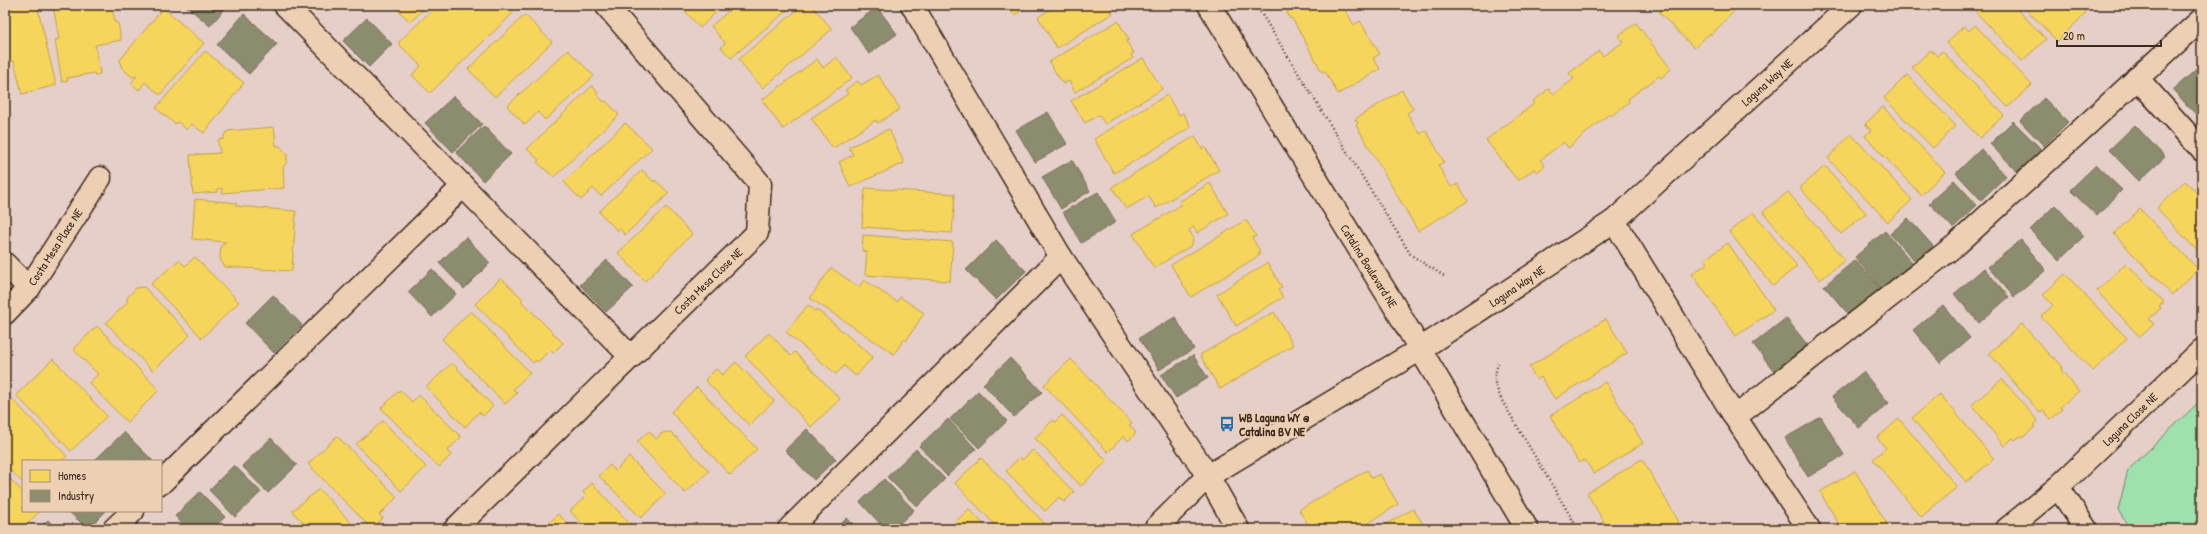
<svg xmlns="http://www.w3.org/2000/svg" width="2207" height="534" viewBox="0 0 2207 534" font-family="'Patrick Hand',sans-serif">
	<rect width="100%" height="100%" fill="#e6cec9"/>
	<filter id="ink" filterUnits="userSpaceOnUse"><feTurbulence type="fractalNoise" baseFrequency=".025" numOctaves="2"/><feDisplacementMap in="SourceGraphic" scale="8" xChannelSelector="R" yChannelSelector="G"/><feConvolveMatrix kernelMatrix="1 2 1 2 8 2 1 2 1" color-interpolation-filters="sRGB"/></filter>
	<g filter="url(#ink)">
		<path fill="#9ee1ac" stroke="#6c8665" d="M2202,399V529H2130L2118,510L2128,470Z"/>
		<g fill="#f6d55c" stroke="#bea249">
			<path d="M5,5H37L56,85L22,94L14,61L5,64Z"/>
			<path d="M53,5H112L115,23H118L121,40L95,45L100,74L95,75L94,73L67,78L68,81L62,82L55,40L59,39Z"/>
			<path d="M393,5H428L410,22Z"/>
			<path d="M437,5H447L452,11L455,8L458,11L465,5H505L513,13L430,93L412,75L421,66L398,43Z"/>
			<path d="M680,5H723L700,28Z"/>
			<path d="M736,5H793L731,58L721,47L725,43L711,26Z"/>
			<path d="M803,5H811L832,29L763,88L747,71L739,59Z"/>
			<path d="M1008,5H1030L1014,15Z"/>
			<path d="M1057,5H1108L1113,13L1057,48L1038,17Z"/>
			<path d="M1284,5H1342L1354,25L1360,21L1380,54L1373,58L1380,69L1338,94L1325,71L1322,72L1292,18L1290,19Z"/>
			<path d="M1667,5H1740L1711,35L1710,33L1694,48L1659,12Z"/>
			<path d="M1981,5H2013L2046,39L2022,61L1975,11Z"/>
			<path d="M2022,5H2079L2086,13L2057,41Z"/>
			<path d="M163,8L204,43L160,95L145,82L139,90L131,83L137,76L132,77L121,67L120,60Z"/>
			<path d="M525,15L552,42L495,97L468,69Z"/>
			<path d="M1118,21L1129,40L1126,41L1134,53L1131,55L1133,58L1075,92L1069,81L1063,84L1049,62Z"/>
			<path d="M1636,23L1671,69L1661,78L1659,76L1628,99L1629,102L1611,116L1609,114L1568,148L1564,142L1540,160L1545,166L1537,172L1534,169L1518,181L1486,140L1535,103L1533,101L1549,89L1554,94L1574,79L1569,73L1599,51L1603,56L1623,42L1618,36Z"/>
			<path d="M1975,25L2032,85L2008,107L1946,43L1964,26L1969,31Z"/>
			<path d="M568,50L594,76L545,120L538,112L525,125L507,106Z"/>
			<path d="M1931,50L1937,56L1942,51L2004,115L1980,138L1912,67Z"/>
			<path d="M205,51L244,83L204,133L192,124L187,130L178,122L175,124L156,108Z"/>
			<path d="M836,57L852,78L783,129L762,100L817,59L823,68Z"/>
			<path d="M1143,58L1162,89L1105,124L1099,115L1085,123L1071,101Z"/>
			<path d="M878,75L900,109L878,123L876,120L833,148L811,118L848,94L845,90L858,81L861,85Z"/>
			<path d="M1907,75L1956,126L1933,148L1884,98Z"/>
			<path d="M592,86L598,93L596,94L604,102L606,101L619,115L554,177L537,162L539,160L527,149Z"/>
			<path d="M1402,90L1413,109L1407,113L1420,134L1426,130L1444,162L1438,165L1451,187L1458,184L1468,201L1418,231L1356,125L1358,123L1355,119Z"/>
			<path d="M1167,95L1179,115L1183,113L1191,127L1114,173L1094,139Z"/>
			<path d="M1883,107L1945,172L1921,195L1865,136L1871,130L1865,124Z"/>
			<path d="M625,123L652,148L601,196L593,188L581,200L564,182Z"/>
			<path d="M274,127L276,146H280L287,154V162L283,167L284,188L222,193V188L217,189L218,192L193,194L190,155L220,153L218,140L224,139V135L228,131Z"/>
			<path d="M889,129L904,163L850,187L839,162L853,155L849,147Z"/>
			<path d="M1851,134L1912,200L1888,222L1828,158Z"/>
			<path d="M1195,136L1202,149L1205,147L1219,170L1156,208L1149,196L1126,209L1112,187Z"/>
			<path d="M1825,166L1866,213L1841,234L1800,188Z"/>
			<path d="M642,170L654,182L655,180L669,193L625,235L620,229L618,231L599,212Z"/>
			<path d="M2185,181L2202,198V256L2157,208Z"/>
			<path d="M1210,183L1228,214L1197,233L1194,227L1189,230L1193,237L1192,245L1154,268L1133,234L1181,205L1179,202Z"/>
			<path d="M865,188L955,194L952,233L862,227Z"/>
			<path d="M1788,192L1845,260L1820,280L1763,212Z"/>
			<path d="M195,199L236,203V206L296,211L292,271L225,267L220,259L221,246L226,242L192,239Z"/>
			<path d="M666,207L692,234L645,281L618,253Z"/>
			<path d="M2140,209L2198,269L2172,295L2114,234Z"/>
			<path d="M1753,212L1797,266L1773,286L1729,232Z"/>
			<path d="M1246,220L1256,236L1252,238L1260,251L1258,252L1260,255L1191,297L1171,265Z"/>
			<path d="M863,235L953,242L950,281L865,275L867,252L862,251Z"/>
			<path d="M1728,243L1774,310L1736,336L1692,274L1708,263L1705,259Z"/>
			<path d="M195,257L239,302L202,338L151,284L179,260L185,266Z"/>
			<path d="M1267,263L1282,287L1278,290L1283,297L1236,326L1217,294Z"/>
			<path d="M2126,263L2164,302L2159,306L2161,308L2149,319L2154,324L2140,337L2097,291Z"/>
			<path d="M831,268L859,287L864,280L897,302L900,297L924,313L906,341L904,339L894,354L810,298Z"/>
			<path d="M2065,274L2127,338L2093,371L2041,317L2053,305L2043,295Z"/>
			<path d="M501,278L523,299L521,301L563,343L553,353L550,350L538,362L536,360L533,363L475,304Z"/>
			<path d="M144,287L190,335L153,371L106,323L127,303V298L136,288Z"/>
			<path d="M808,305L815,311L816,309L873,357L856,376L844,366L836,374L786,332Z"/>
			<path d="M471,311L530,373L513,389L517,393L505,404L442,339Z"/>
			<path d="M1274,312L1293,345L1220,389L1200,355Z"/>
			<path d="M1606,319L1627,353L1555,399L1541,377L1537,380L1529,367Z"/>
			<path d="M2022,324L2051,357L2055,358L2062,366L2061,370L2079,391L2060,407L2062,409L2051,419L2043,410L2040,413L1989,353Z"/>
			<path d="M97,326L159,390L127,422L89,383L98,374L73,349Z"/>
			<path d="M769,333L791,356L795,352L840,399L811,427L745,356Z"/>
			<path d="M53,359L107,416L71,451L16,395Z"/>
			<path d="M1071,359L1132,423L1129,425L1136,433L1128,441L1124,436L1108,452L1044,385Z"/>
			<path d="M736,362L774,401L749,425L705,380L716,369L722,375Z"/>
			<path d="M452,363L493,406L483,416L479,412L465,427L426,387Z"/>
			<path d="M2002,379L2038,421L2033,425L2035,427L2022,438L2020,436L2015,440L2013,438L2004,446L1972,405Z"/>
			<path d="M1605,382L1643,443L1594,474L1585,460L1579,463L1550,416Z"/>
			<path d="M697,387L757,449L730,475L671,412Z"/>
			<path d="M400,390L412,402L419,395L461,437L447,451L451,455L439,467L381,408Z"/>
			<path d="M1940,394L1994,459L1966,482L1912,418Z"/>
			<path d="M12,399L67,456L62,461H23V483L5,465V406Z"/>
			<path d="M1062,415L1107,461L1081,486L1035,438L1053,420L1055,422Z"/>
			<path d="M1899,419L1957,487L1921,517L1873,459L1886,448L1877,438Z"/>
			<path d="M383,421L426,467L401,491L356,444Z"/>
			<path d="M649,431L656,439L662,433L671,432L709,471L685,493L637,442Z"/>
			<path d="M337,436L397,497L379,515L383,518L372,529L308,464Z"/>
			<path d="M1033,450L1074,492L1064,502L1059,497L1045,511L1006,471L1020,457L1022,460Z"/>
			<path d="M629,457L666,494L641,518L599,476L610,465L615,471Z"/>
			<path d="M981,458L1049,528V529H999L955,483Z"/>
			<path d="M1642,459L1679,522L1668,529H1608L1587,493Z"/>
			<path d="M1367,470L1372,478L1380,474L1398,504L1364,526L1363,525L1356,529H1311L1299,510Z"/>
			<path d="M1855,471L1890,529H1842L1820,492Z"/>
			<path d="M5,474L23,492V511H40L22,529H5Z"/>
			<path d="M592,483L632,526L634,524L638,529H587L570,511L586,496L583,492Z"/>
			<path d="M319,489L357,529H309L292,511Z"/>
			<path d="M969,509L988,529H948Z"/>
			<path d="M1413,509L1425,527L1424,529H1377Z"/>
			<path d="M558,514L573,529H543Z"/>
			<path d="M288,523L293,529H281Z"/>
			<path d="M1690,525L1692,529H1680L1684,526L1685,528Z"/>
		</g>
		<g fill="#8c8c6e" stroke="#746f56">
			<path d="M185,5H228L210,26Z"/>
			<path d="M877,7L897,34L869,54L850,27Z"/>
			<path d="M244,14L277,44L249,74L217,45Z"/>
			<path d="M367,18L392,44L369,67L343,41Z"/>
			<path d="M2202,64V121L2173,90Z"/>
			<path d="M454,96L482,124L453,152L425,123Z"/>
			<path d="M2044,98L2068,122L2044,146L2020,121Z"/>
			<path d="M1048,112L1067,144L1035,162L1016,130Z"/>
			<path d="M2013,121L2041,149L2017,172L1990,144Z"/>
			<path d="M2135,125L2165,157L2139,181L2109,150Z"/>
			<path d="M484,126L511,154L483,181L456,152Z"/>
			<path d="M1981,149L2006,176L1981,200L1956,173Z"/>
			<path d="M1072,160L1090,191L1061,209L1042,177Z"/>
			<path d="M2096,165L2122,190L2097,216L2070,190Z"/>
			<path d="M1954,180L1977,205L1953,228L1929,203Z"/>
			<path d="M1098,192L1116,222L1081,243L1063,212Z"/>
			<path d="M2055,205L2084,236L2059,261L2030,230Z"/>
			<path d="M1908,218L1933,246L1916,262L1890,234Z"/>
			<path d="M1885,231L1912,263L1881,289L1855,257Z"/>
			<path d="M466,237L490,263L464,289L439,263Z"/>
			<path d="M996,240L1026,271L996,300L966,270Z"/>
			<path d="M2021,240L2046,270L2014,297L1988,267Z"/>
			<path d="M607,260L633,287L606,312L580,285Z"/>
			<path d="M1855,260L1881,290L1850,316L1824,286Z"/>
			<path d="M1984,268L2009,297L1979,323L1954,294Z"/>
			<path d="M432,269L456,294L432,317L408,292Z"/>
			<path d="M273,295L302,325L274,353L245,323Z"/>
			<path d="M1943,305L1970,338L1940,363L1913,330Z"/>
			<path d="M1175,317L1194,349L1159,370L1139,338Z"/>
			<path d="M1786,318L1810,348L1777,375L1753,344Z"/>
			<path d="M1193,355L1208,378L1176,398L1161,375Z"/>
			<path d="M1010,358L1042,392L1014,417L983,384Z"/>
			<path d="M1863,372L1889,403L1859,428L1832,397Z"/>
			<path d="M978,391L1007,421L979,448L950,419Z"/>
			<path d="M1821,417L1844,455L1808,477L1785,438Z"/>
			<path d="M948,419L976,449L947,476L919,446Z"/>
			<path d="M807,429L836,459L814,480L785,450Z"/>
			<path d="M124,432L153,461H94Z"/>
			<path d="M271,438L297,465L268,493L242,466Z"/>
			<path d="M916,449L945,479L917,507L887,477Z"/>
			<path d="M234,465L261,492L235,517L209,490Z"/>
			<path d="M884,479L914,510L894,529H885L860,502Z"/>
			<path d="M200,492L225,517L212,529H187L175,516Z"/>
			<path d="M68,511H106L88,529Z"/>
			<path d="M847,518L858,529H836Z"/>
			<path d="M48,520L57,529H38Z"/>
		</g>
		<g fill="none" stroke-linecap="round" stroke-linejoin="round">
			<g stroke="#3b2a1e" stroke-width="25">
				<g id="minor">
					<path d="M285,5L631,357"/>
					<path d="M912,5L1061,257L1208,476L1238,529"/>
					<path d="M1209,5L1395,307L1527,529"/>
					<path d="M2137,78L2202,150"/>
					<path d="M1614,221L1735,417L1809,529"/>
					<path d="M5,264L29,288"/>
					<path d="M5,313L29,288L100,178"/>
					<path d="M1735,417L1957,244L2202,19"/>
					<path d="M161,483L463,186"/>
					<path d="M2058,487L2086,529"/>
					<path d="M114,529L133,511"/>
					<path d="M455,529L757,233L760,184L606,5"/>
					<path d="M789,529L1061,257"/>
					<path d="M1155,529L1208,476L1419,350L1614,221L1851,5"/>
					<path d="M2007,529L2058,487L2202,350"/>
				</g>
			</g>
			<g stroke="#3b2a1e" stroke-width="2.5" stroke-dasharray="1 3" stroke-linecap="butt">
				<path d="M1256,5L1411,255L1444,276"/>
				<path d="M1498,363L1494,380L1501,399L1578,529"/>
			</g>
			<use href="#minor" stroke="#edd0b3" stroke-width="22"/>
		</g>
	</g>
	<defs>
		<g id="bus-bare" transform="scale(1.2)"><path d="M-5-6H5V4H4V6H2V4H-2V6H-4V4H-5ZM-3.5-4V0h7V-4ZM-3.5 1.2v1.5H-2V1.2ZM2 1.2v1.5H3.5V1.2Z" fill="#1f6fb2" stroke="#edd0b3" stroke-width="2.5" paint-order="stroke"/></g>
	</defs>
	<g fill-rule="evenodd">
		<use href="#bus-bare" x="1227" y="424"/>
	</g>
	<g text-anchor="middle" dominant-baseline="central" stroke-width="4" stroke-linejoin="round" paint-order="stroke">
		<g font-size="12" fill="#3b2a1e" stroke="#edd0b3">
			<text transform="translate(1767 82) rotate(-42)">Laguna Way NE</text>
			<text transform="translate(55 247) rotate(-57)">Costa Mesa Place NE</text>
			<text transform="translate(1369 266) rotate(58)">Catalina Boulevard NE</text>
			<text transform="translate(708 281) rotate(-44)">Costa Mesa Close NE</text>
			<text transform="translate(1517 286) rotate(-34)">Laguna Way NE</text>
			<text transform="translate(2130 419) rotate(-44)">Laguna Close NE</text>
		</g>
		<g font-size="12" font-weight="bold" fill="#3b2a1e" stroke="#edd0b3" text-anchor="start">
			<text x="1239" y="417">WB Laguna WY @<tspan x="1239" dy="14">Catalina BV NE</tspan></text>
		</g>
	</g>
	<rect width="2207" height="534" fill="none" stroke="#edd0b3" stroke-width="20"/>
	<rect x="10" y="10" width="2187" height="514" fill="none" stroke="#3b2a1e" stroke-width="1.5" filter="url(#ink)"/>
	<rect x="22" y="460" width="140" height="52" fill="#edd0b3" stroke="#a68e77"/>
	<rect x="30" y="470" width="20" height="12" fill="#f6d55c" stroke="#a68e77"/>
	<text x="58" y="480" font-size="12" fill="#3b2a1e">Homes</text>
	<rect x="30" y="490" width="20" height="12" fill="#8c8c6e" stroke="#a68e77"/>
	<text x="58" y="500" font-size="12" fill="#3b2a1e">Industry</text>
	<path d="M2057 40v6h104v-6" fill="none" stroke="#3b2a1e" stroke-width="2"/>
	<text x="2063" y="40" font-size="12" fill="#3b2a1e" stroke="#edd0b3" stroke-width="3" paint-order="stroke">20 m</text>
</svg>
